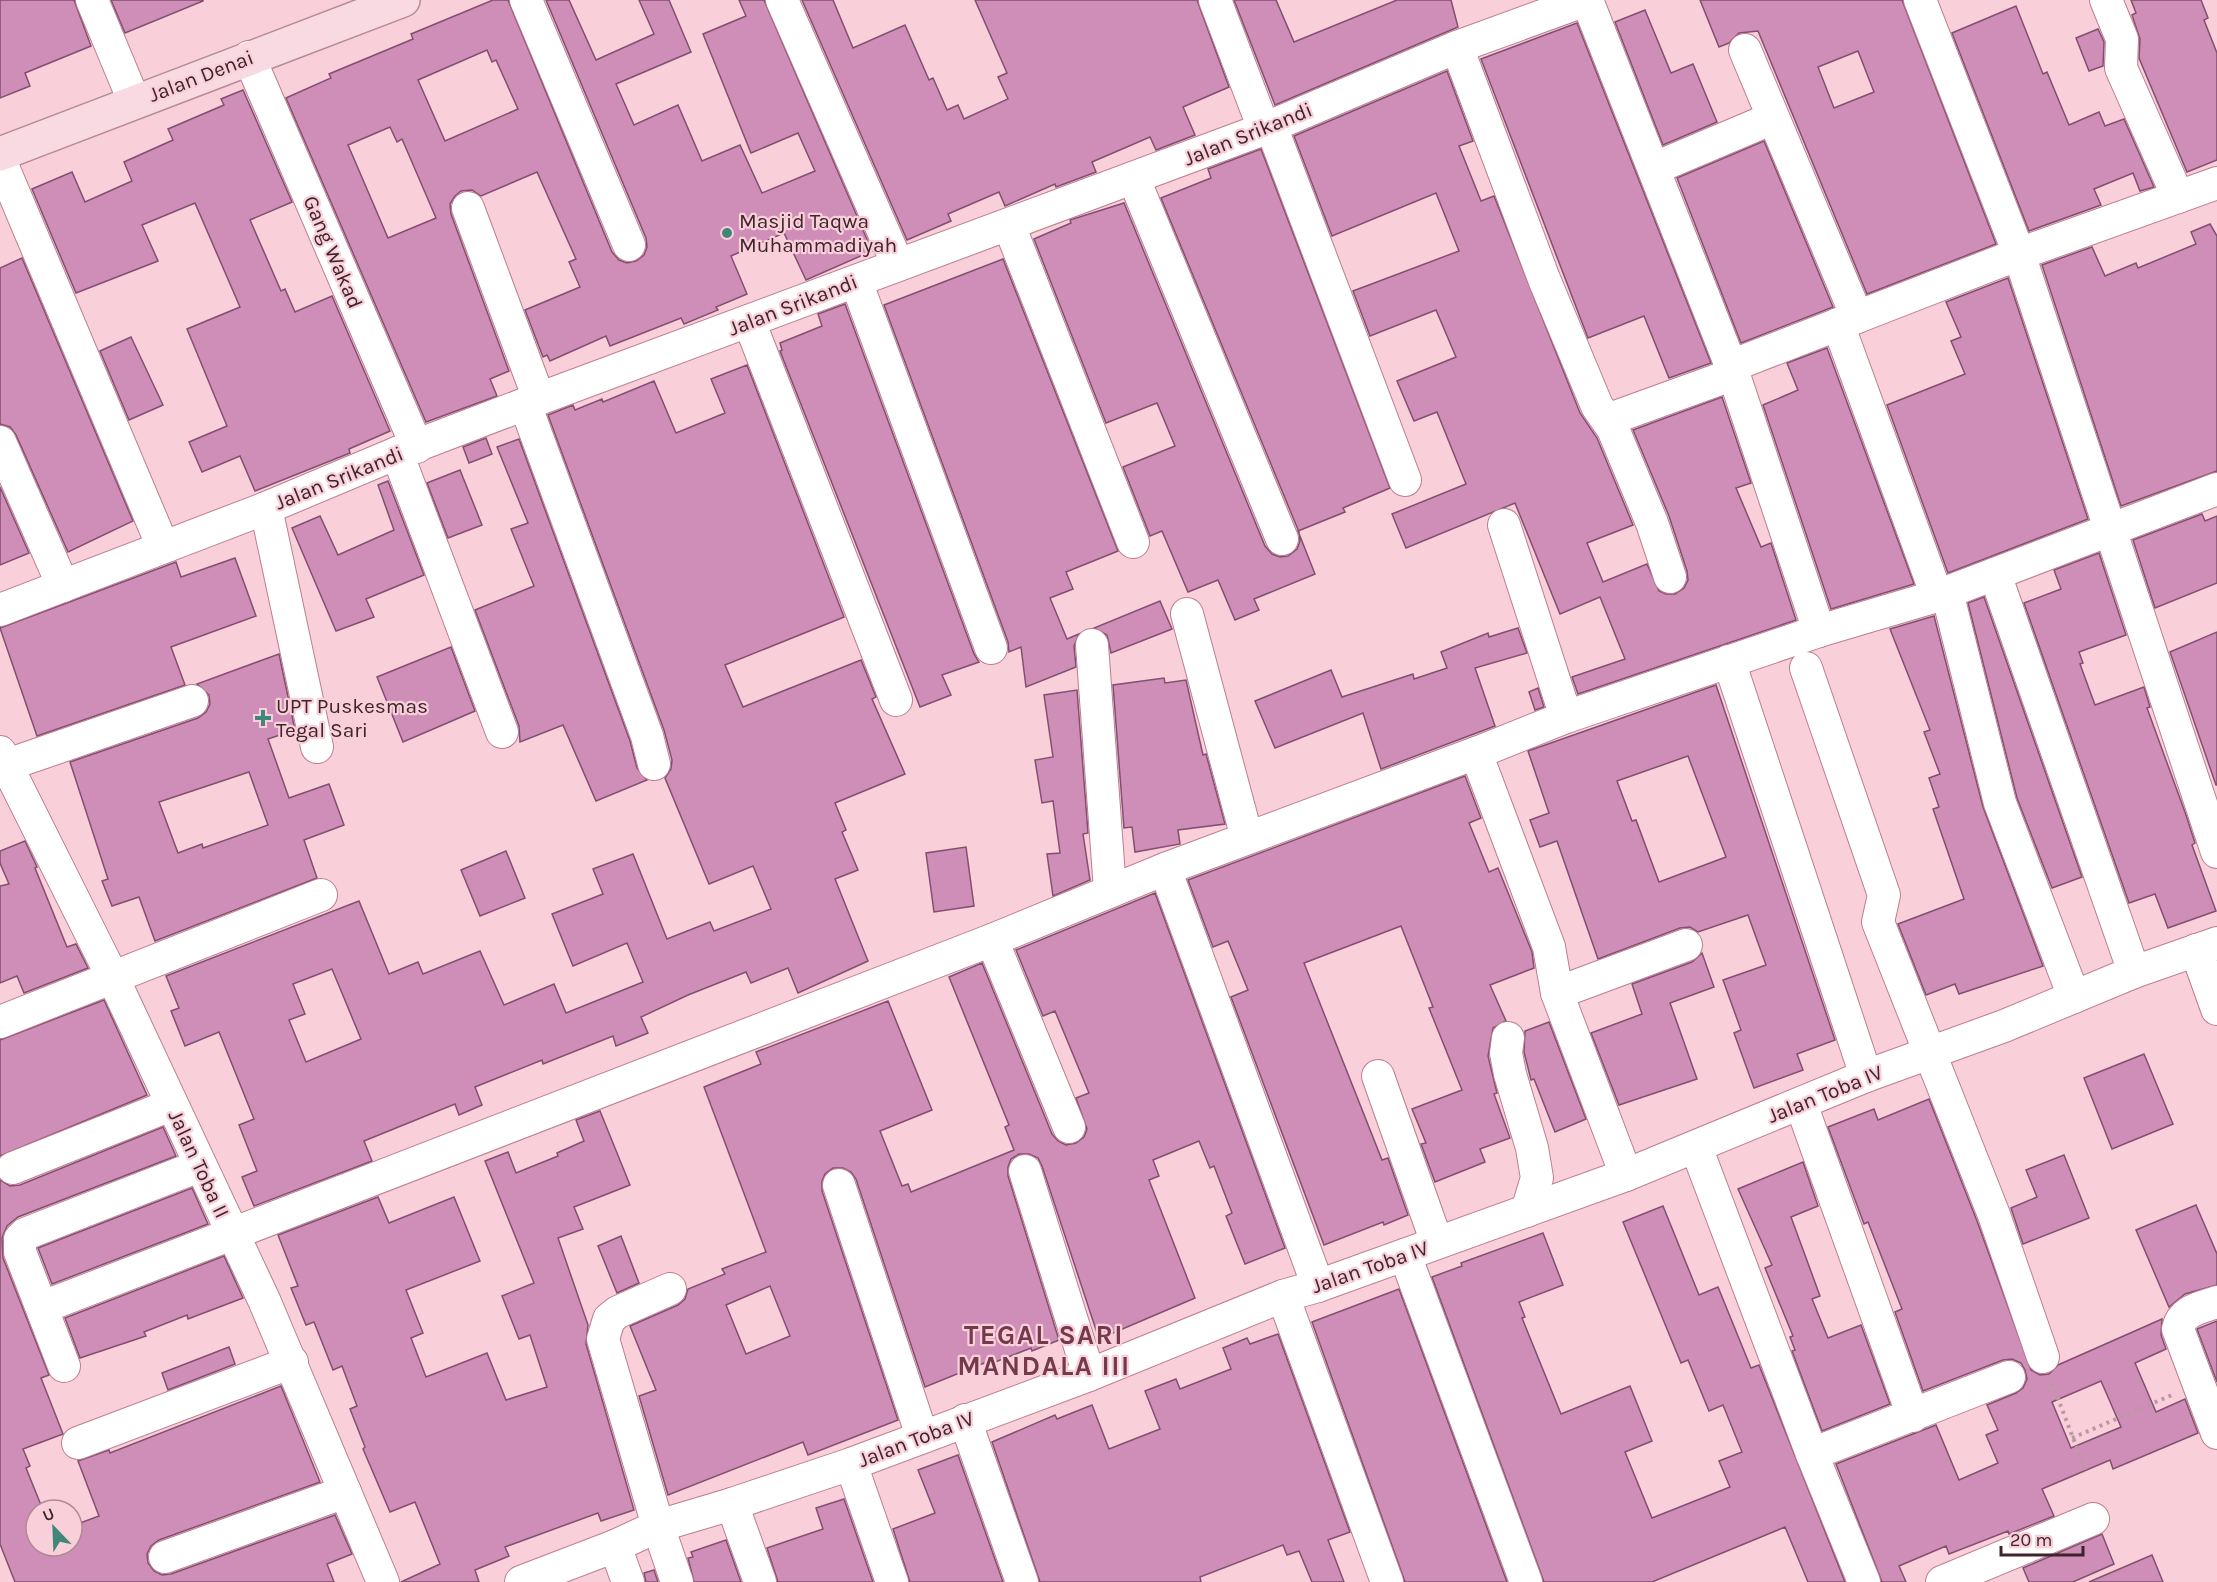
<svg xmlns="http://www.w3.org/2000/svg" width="2217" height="1582" viewBox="0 0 2217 1582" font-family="Karla,sans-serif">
	<rect width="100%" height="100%" fill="#f9cfda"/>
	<g fill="#cf8eb7" stroke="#824f70" stroke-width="1.5" fill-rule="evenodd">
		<path d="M0,0H74L91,46L25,73L30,86L0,98Z"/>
		<path d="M111,0H203V1L125,33Z"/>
		<path d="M493,0H508L612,252L619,260L627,263L636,261L644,255L647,247L646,238L546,0H569L596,60L654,34L639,0H669L691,52L616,84L634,125L678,105L702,161L740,145L762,193L815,171L798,133L751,153L703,34L746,16L739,0H764L872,251L806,280L784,233L731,256L747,294L716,307L718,310L684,324L681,318L610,346L606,336L550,361L547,355L543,357L525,310L580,287L569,262L576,259L537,172L481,196L472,190L461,191L455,196L450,204L451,214L509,371L490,379L497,396L426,422L286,98L331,78L329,74L413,39L411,34ZM487,50L492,62L496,60L518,109L445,141L418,80ZM390,127L397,142L402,139L436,218L388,238L348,145Z"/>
		<path d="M802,0H833L853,48L905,25L929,80L933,78L947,110L958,105L964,119L1008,99L998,77L1007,73L975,0H1197L1229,87L1183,107L1195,135L1156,150L1150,137L1092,162L1096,172L1056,187L1055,184L1005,206L999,192L948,214L951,221L907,240Z"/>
		<path d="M1234,0H1276L1294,42L1397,0H1451L1458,27L1275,105Z"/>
		<path d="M1700,0H1902L1996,244L1867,294L1758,31L1739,33L1729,43L1719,47ZM1858,51L1874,92L1834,108L1818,67Z"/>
		<path d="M2131,0H2201L2208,18L2204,20L2217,53V160L2187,172L2139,58L2140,39L2132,15L2136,13Z"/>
		<path d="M2016,6L2043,74L2047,72L2069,125L2099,112L2105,126L2124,119L2154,187L2140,191L2133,173L2094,189L2101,205L2029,231L1952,33Z"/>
		<path d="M1645,10L1671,73L1693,64L1717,122L1663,145L1615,22Z"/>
		<path d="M1577,23L1711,363L1669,378L1644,316L1588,338L1481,59Z"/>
		<path d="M2098,29L2104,42L2103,66L2089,71L2076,38Z"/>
		<path d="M1447,71L1473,141L1459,146L1481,201L1494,196L1580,413L1597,438L1633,525L1587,543L1603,582L1647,564L1659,591L1666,594H1675L1684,588L1688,580L1687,571L1669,516L1633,430L1722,397L1751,483L1736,488L1761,547L1771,543L1796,620L1578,694L1572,677L1625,659L1600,597L1560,614L1515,503L1406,548L1392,514L1466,484L1437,412L1414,421L1397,381L1456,357L1436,310L1370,336L1353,291L1459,251L1436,193L1332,236L1294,136Z"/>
		<path d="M243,90L292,202L250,220L281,291L285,289L295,312L332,296L390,431L349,449L350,453L255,491L240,456L202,472L189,442L227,426L187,329L240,307L195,203L142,225L158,261L76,293L32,189L72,172L85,202L132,181L124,162L173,140L168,129L224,105L221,99Z"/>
		<path d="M1764,141L1833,307L1741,343L1677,178Z"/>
		<path d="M1261,149L1390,488L1343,508L1345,512L1298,531L1315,574L1254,599L1259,610L1235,620L1218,580L1188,592L1162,531L1150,536L1123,467L1175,446L1157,403L1106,423L1034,239L1071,223L1070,220L1124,203L1265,546L1272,554L1280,557L1288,556L1297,549L1300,541L1299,532L1161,198L1211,178L1208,169Z"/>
		<path d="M2210,224L2217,236V471L2121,506L2042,265L2092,247L2105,276L2136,263L2138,268L2196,244L2191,232Z"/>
		<path d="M22,258L133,521L68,552L16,435L10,427L0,424V268Z"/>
		<path d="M1003,259L1118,551L1066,572L1073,589L1050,598L1067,639L1079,634L1074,646L1076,667L1026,687L1021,647L1009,652L1008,642L884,305Z"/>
		<path d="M2008,278L2088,519L1948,573L1887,405L1965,374L1951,341L1961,337L1946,302Z"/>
		<path d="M845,304L974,654L979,662L942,675L951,695L920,707L780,351L782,350L780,343L822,326L818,314Z"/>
		<path d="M131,337L163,405L129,420L100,351Z"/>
		<path d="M1827,348L1914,584L1831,609L1763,405L1798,390L1787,363Z"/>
		<path d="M747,365L844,617L725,665L743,707L861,660L876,697L872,699L905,774L835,803L846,830L842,832L858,870L835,879L868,961L798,993L788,968L751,983L746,972L688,995L641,1017L648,1033L616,1046L613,1036L543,1064L542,1060L475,1087L482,1105L459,1115L455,1104L364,1141L372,1161L254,1206L242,1177L257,1171L239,1125L254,1119L219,1032L185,1046L171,1011L179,1008L166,976L359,901L389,974L418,962L423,974L480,951L504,1005L554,984L566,1013L643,982L627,943L573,966L552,914L603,894L593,869L633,854L667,939L710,922L714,931L771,909L753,866L709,884L665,778L671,769L672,760L664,730L548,415L573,405L575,410L602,399L603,402L654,381L676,433L725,413L711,379ZM332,969L361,1039L306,1062L289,1020L305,1014L293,984Z"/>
		<path d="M486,438L492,454L469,463L463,447Z"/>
		<path d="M519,439L630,741L637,768L647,780L596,801L563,725L520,742L519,726L475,610L534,586L511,529L528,523L497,447Z"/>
		<path d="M460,470L482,525L448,538L427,483Z"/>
		<path d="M388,481L424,575L366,599L374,617L336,631L292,528L320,516L338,555L394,530L378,485Z"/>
		<path d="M0,487L29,553L0,565Z"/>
		<path d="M2202,514L2205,521L2217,516V583L2155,608L2133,540Z"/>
		<path d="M2099,553L2126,635L2079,652L2083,663L2080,664L2095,705L2144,687L2150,707L2147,708L2186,815L2195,843L2192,845L2216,911L2168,928L2155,894L2129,903L2024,603L2061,589L2054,570Z"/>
		<path d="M235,558L256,616L171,647L185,685L37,736L0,628L176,562L181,577Z"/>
		<path d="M1984,597L2082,877L2052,888L2017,798L1968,603Z"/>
		<path d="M1160,601L1172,629L1111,653L1107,635L1094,628Z"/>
		<path d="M1934,616L1983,807L2043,966L1959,994L1955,984L1926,995L1898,924L1964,899L1933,809L1939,807L1929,778L1940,774L1924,732L1930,730L1890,629Z"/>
		<path d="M1518,628L1527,653L1475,668L1495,726L1381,769L1363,713L1275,748L1255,701L1331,670L1342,697L1413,674L1414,679L1447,668L1441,652L1488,633L1489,637Z"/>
		<path d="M2217,632V785H2216L2170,652Z"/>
		<path d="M451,647L475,711L403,742L377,677Z"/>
		<path d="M279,654L295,730L268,739L289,798L329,784L344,825L304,840L317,878L155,941L139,897L112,906L102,881L108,879L70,762L198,718L206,712L210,704L209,695L197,684ZM249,772L268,825L203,848L202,844L178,853L159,802Z"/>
		<path d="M1164,678L1165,683L1186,680L1203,755L1206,754L1225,824L1178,830L1180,844L1135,852L1132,827L1124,828L1113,685Z"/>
		<path d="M1716,685L1835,1040L1797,1054L1803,1070L1754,1088L1734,1033L1741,1030L1723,980L1766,965L1748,915L1698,932L1690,927L1680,928L1598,959L1557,841L1540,847L1530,820L1549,813L1528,751ZM1688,756L1726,857L1659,882L1636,820L1632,821L1617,781Z"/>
		<path d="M1538,688L1544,707L1535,710L1529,692Z"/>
		<path d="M1077,690L1088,833L1083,834L1090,880L1053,896L1047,854L1060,853L1053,801L1042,803L1035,760L1053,757L1044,695Z"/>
		<path d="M1465,776L1481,818L1469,823L1489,872L1498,868L1532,952L1534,968L1490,985L1506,1021L1493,1028L1488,1056L1497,1093L1494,1094L1510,1138L1480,1149L1485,1162L1435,1182L1421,1144L1426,1143L1412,1109L1462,1090L1429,1008L1433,1007L1401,926L1304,963L1382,1160L1388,1158L1408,1215L1384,1225L1383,1222L1324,1245L1231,997L1248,990L1228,941L1213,947L1188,880Z"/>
		<path d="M25,841L37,867L35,868L67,947L76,944L88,968L24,993L17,976L0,983V886L9,884L0,863V851Z"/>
		<path d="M966,847L974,906L934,912L926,853Z"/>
		<path d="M506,851L525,898L480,916L461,870Z"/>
		<path d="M1155,893L1285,1248L1245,1264L1226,1216L1232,1213L1214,1166L1210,1168L1199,1141L1153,1160L1159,1176L1149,1180L1195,1298L1099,1339L1042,1166L1038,1158L1029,1154H1019L1011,1159L1008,1167V1176L1059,1340L1032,1351L1031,1348L985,1366L984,1363L925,1387L856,1179L851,1172L843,1168H833L825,1174L822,1181V1191L898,1420L808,1455L803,1442L668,1495L639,1396L656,1390L630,1326L678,1305L685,1299L688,1289L725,1274L722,1269L766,1252L704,1087L761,1064L756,1052L888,1001L932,1110L880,1131L902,1186L908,1184L911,1192L1014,1150L1005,1127L1009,1125L949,977L982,963L1052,1134L1058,1141L1066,1145L1076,1143L1084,1137L1087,1129L1076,1098L1089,1093L1055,1011L1043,1016L1016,950ZM770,1286L790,1336L746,1354L726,1305Z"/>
		<path d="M1702,953L1714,987L1670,1003L1697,1079L1619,1105L1591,1033L1642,1014L1632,984L1692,962Z"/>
		<path d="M104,1000L147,1095L0,1156V1040Z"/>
		<path d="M1549,1022L1586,1119L1555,1132L1534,1079L1531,1080L1524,1052L1525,1031Z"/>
		<path d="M2144,1054L2173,1124L2112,1149L2084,1078Z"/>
		<path d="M1929,1099L1977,1221L2031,1370L2040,1375L2049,1374L2058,1365L2162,1319L2161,1335L2166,1349L2135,1363L2156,1412L2185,1399L2198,1433L2113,1469L2110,1460L2042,1489L2054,1516L2009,1534L2008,1531L1949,1554L1946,1546L1899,1566L1906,1582H1882L1836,1464L1936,1425L1959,1480L1998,1463L1986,1435L1998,1430L1987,1405L2016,1393L2023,1388L2027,1379L2025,1370L2021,1363L2012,1359L2003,1360L1923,1391L1895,1312L1902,1309L1868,1222L1864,1224L1828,1127L1874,1109L1878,1120ZM2101,1381L2121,1427L2071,1448L2052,1402Z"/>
		<path d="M600,1111L630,1185L574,1207L583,1229L558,1238L588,1325L586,1344L634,1510L601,1521L598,1513L505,1547L509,1556L475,1570L479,1582H401L440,1564L415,1502L390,1512L363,1449L365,1447L350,1409L357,1406L342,1366L333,1370L314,1322L306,1325L291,1288L298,1286L278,1235L378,1197L389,1223L454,1197L480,1261L406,1290L423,1333L411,1338L426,1377L487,1353L506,1400L547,1387L530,1335L519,1339L502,1296L534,1283L485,1161L508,1152L516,1173L558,1156L557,1153L584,1141L576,1120Z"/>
		<path d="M163,1127L176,1156L18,1217L7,1226L2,1238L3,1258L49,1375L41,1378L63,1434L23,1449L30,1466L26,1468L43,1510H36V1546H72V1526L99,1516L78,1461L109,1450L110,1453L281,1386L320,1482L159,1540L151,1546L147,1554L148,1563L154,1571L162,1575L171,1574L335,1515L352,1554L327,1564L334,1582H15L0,1544V1180L10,1186L20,1185Z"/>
		<path d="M2064,1155L2089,1218L2023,1244L2011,1208L2037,1197L2026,1170Z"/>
		<path d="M1803,1162L1818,1206L1791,1217L1820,1296L1812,1299L1828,1338L1861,1325L1890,1404L1822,1431L1792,1351L1795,1350L1790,1337L1793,1336L1765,1268L1772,1265L1738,1189Z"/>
		<path d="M192,1188L208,1224L52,1284L38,1248Z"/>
		<path d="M2196,1205L2217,1254V1285L2185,1294L2169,1307L2136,1230Z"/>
		<path d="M1663,1206L1699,1295L1718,1287L1751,1368L1759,1365L1845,1582H1808L1785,1527L1652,1582H1544L1432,1277L1462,1266L1461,1263L1543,1233L1563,1285L1519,1302L1525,1317L1522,1318L1561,1414L1630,1386L1652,1441L1625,1452L1652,1518L1730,1487L1719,1461L1742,1452L1723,1405L1709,1411L1688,1360L1681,1363L1623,1222Z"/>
		<path d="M621,1236L639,1283L617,1293L598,1246Z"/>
		<path d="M224,1256L243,1298L188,1319L187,1315L144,1332L146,1336L80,1358L65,1318Z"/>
		<path d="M1399,1289L1507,1582H1405L1312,1322Z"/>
		<path d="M2217,1321V1382L2197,1329Z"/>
		<path d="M1278,1334L1350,1532L1328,1540L1344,1582H1312L1299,1551L1287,1555L1283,1545L1200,1577L1201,1582H1040L992,1442L1055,1415L1057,1419L1092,1405L1109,1449L1160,1429L1145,1391L1176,1379L1180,1389L1231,1369L1223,1348L1247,1338L1250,1344Z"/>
		<path d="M229,1347L235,1364L168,1390L162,1373Z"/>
		<path d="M958,1455L1003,1582H910L893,1529L935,1513L918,1470Z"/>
		<path d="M844,1499L873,1582H778L767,1548L823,1529L816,1508Z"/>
		<path d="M2102,1534L2114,1564L2073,1582H2029L2023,1568Z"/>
		<path d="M726,1540L741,1582H694L688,1558L693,1557L691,1552Z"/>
		<path d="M2152,1555L2163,1582H2089Z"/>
		<path d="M654,1570L658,1582H646L644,1573Z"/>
	</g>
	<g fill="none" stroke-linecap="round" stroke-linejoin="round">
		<g stroke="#bd7e8f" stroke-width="34">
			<g id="minor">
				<path d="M92,0L134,101"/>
				<path d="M526,0L629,245"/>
				<path d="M782,0L898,265"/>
				<path d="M1215,0L1264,129"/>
				<path d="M1587,0L1731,366L1819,631"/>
				<path d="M1920,0L2019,254L2217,852"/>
				<path d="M2106,0L2122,39L2121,68L2178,197"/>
				<path d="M1457,47L1544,279L1597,406L1613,429L1652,523L1670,577"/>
				<path d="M1745,50L1857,317"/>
				<path d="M249,57L417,447"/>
				<path d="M1271,126L1405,480"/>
				<path d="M0,160L163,547"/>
				<path d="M1655,168L1773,118"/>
				<path d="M1134,179L1282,539"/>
				<path d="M468,208L539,399"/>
				<path d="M1009,225L1133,542"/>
				<path d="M856,281L991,648"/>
				<path d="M749,321L896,700"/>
				<path d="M1838,324L1937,596"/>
				<path d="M1731,366L2019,254L2217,183"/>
				<path d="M525,404L647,736L654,764"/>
				<path d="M1607,420L1734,374"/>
				<path d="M0,442L63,586"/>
				<path d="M397,453L502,732"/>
				<path d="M266,508L317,747"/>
				<path d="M1504,525L1566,717"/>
				<path d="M1995,574L2134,972"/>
				<path d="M1947,592L2000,803L2074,997"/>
				<path d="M0,610L266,508L397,453L525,404L1264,129L1457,47L1586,0"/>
				<path d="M1187,614L1247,838"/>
				<path d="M1092,645L1110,890"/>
				<path d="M1729,661L1866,1076"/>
				<path d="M1806,668L1884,895L1878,922L1994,1215L2043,1357"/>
				<path d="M0,752L113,978L264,1300L383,1582"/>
				<path d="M1476,753L1549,947L1557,993L1686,945"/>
				<path d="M7,765L192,701"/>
				<path d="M1165,869L1318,1286"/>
				<path d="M992,940L1069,1127"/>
				<path d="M2196,950L2217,1009"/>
				<path d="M1557,993L1626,1175"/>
				<path d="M0,1022L321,895"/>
				<path d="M1508,1038L1506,1053L1510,1074L1532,1148L1537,1178L1527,1211"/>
				<path d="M1378,1076L1437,1243"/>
				<path d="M1801,1104L1913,1416"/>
				<path d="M1696,1147L1812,1454L2009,1377"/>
				<path d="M13,1168L171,1105"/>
				<path d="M1025,1171L1089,1375"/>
				<path d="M839,1185L922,1436"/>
				<path d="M1405,1255L1526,1582"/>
				<path d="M670,1289L618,1312L609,1319L603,1339L658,1526L677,1582"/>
				<path d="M1283,1296L1387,1582"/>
				<path d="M2217,1302C2200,1308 2182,1310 2178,1329L2217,1433"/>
				<path d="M43,1307L992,940L1165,869L1476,753L1566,717L1819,631L1937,596L2217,489"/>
				<path d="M64,1366L20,1252V1239L25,1234L199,1166"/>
				<path d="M965,1420L1022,1582"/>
				<path d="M78,1443L292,1362"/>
				<path d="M1812,1454L1864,1582"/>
				<path d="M851,1464L892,1582"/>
				<path d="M732,1504L760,1582"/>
				<path d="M615,1546L628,1582"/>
				<path d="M165,1557L345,1492"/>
				<path d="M521,1582L615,1546L658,1526L732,1504L851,1464L1089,1375L1283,1296L1318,1286L1626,1175L1866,1076L2004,1026L2134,972L2217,943"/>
				<path d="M1942,1582L2093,1519"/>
			</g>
		</g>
		<g stroke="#b58b96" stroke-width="36">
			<path id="major" d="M0,154L403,0"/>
		</g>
		<g stroke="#bd98a2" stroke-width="4" stroke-dasharray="3 4.5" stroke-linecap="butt">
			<path d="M2052,1383L2086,1472"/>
			<path d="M2072,1438L2172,1395"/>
		</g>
		<use href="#minor" stroke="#fff" stroke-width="32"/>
		<use href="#major" stroke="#f9dae2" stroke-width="33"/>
	</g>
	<g fill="#41867a" stroke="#f9cfda" stroke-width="2">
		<circle cx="727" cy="233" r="6"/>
		<path d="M260 709h6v6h6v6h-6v6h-6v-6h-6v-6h6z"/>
	</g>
	<g text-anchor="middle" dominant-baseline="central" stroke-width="4.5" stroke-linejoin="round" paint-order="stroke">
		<g font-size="21" fill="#3e242b" stroke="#f9cfda">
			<text transform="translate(201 76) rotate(-21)">Jalan Denai</text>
			<text transform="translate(1248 134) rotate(-22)">Jalan Srikandi</text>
			<text transform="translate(333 252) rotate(67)">Gang Wakad</text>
			<text transform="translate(793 305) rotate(-21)">Jalan Srikandi</text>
			<text transform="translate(339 478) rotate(-22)">Jalan Srikandi</text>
			<text transform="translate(1825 1094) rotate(-22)">Jalan Toba IV</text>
			<text transform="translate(199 1164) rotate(65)">Jalan Toba II</text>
			<text transform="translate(1370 1267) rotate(-19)">Jalan Toba IV</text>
			<text transform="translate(916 1439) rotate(-21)">Jalan Toba IV</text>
		</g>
		<g font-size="21" fill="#3e242b" stroke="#f9cfda" text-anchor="start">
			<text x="739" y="221">Masjid Taqwa<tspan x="739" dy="24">Muhammadiyah</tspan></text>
			<text x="276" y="706">UPT Puskesmas<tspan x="276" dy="24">Tegal Sari</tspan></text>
		</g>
		<g font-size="27" font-weight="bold" letter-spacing="1.5" fill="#723a4b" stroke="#f9cfda">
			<text x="1044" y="1335">TEGAL SARI<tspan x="1044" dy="31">MANDALA III</tspan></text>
		</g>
	</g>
	<g transform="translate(54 1528) rotate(337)"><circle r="28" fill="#f9cfda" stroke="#ae8b94" stroke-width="1.5"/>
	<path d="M0-4.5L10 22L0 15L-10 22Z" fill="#41867a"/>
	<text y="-9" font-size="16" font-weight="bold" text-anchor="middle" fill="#3e242b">U</text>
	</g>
	<path d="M2001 1546v9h82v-9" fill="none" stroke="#3e242b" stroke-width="3"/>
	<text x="2010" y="1546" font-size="18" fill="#3e242b" stroke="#f9cfda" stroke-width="4.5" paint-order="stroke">20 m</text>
</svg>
